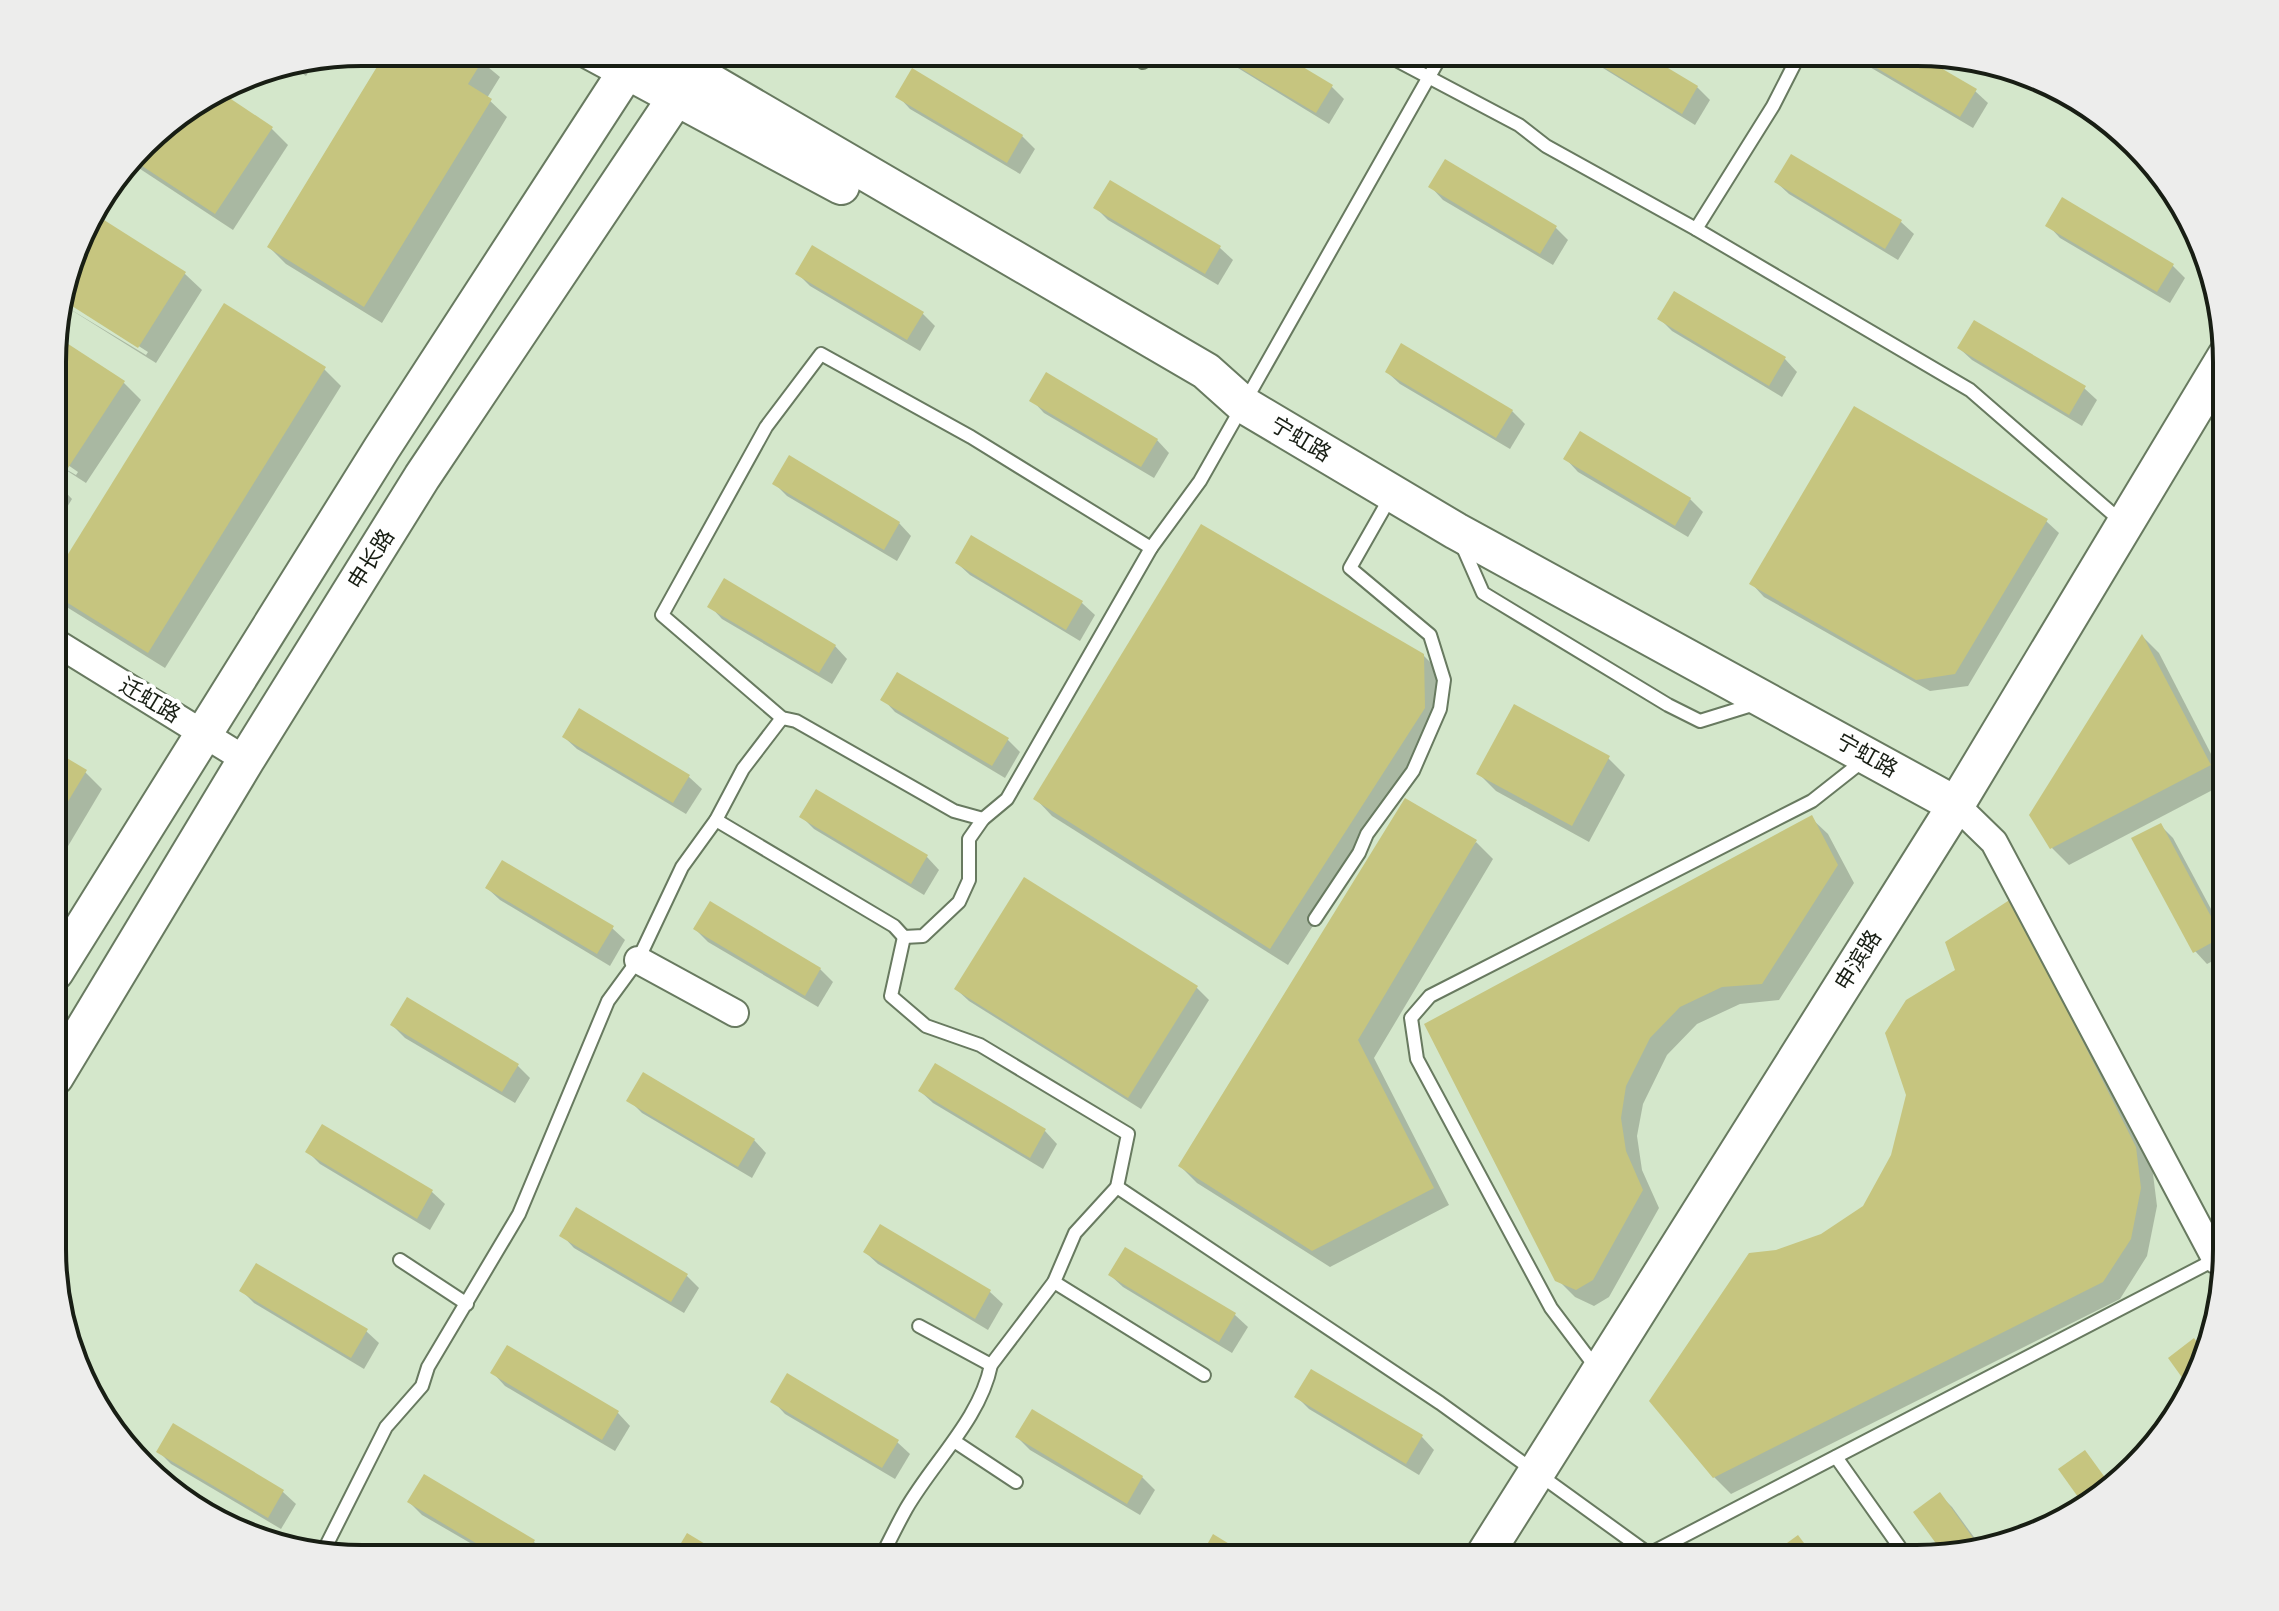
<svg xmlns="http://www.w3.org/2000/svg" width="2279" height="1611" viewBox="0 0 2279 1611" font-family="'Fira Sans','Noto Sans SC',sans-serif">
	<rect width="100%" height="100%" fill="#d4e7cb"/>
	<g fill="#0003">
		<path d="M470,52L500,77L487,98L507,117L382,323L286,264L269,247Z"/>
		<path d="M1212,52H1274L1331,86L1344,99L1329,124Z"/>
		<path d="M1577,52L1639,53L1697,87L1710,100L1695,125Z"/>
		<path d="M1853,53H1911L1975,91L1988,103L1973,128L1863,63Z"/>
		<path d="M316,61L306,76L291,66Z"/>
		<path d="M217,92L271,128L288,145L233,230L131,163L157,129Z"/>
		<path d="M898,96L1022,136L1035,149L1020,174L910,109Z"/>
		<path d="M1791,156L1901,222L1914,234L1898,260L1789,194L1776,182Z"/>
		<path d="M1431,187L1555,227L1568,240L1553,265L1443,200Z"/>
		<path d="M1095,207L1220,248L1233,260L1218,285L1108,220Z"/>
		<path d="M92,214L185,274L202,290L156,363L60,303L146,355L148,352L62,297L84,224Z"/>
		<path d="M2048,225L2173,266L2185,278L2170,303L2060,238Z"/>
		<path d="M798,274L922,313L935,326L920,351L810,286Z"/>
		<path d="M225,306L324,369L341,386L165,668L65,606L55,595V579Z"/>
		<path d="M1660,319L1785,359L1797,372L1782,397L1672,331Z"/>
		<path d="M59,340L124,383L141,400L86,483L55,463L76,475L78,472L55,456V348Z"/>
		<path d="M1959,348L2084,388L2097,400L2082,426L1972,360Z"/>
		<path d="M1387,372L1512,411L1525,424L1510,449L1400,384Z"/>
		<path d="M1032,400L1157,440L1169,453L1154,478L1044,413Z"/>
		<path d="M1566,459L1690,499L1703,512L1688,537L1578,472Z"/>
		<path d="M55,481L72,499L55,527Z"/>
		<path d="M774,483L899,523L911,536L897,561L787,496Z"/>
		<path d="M2046,521L2059,533L1968,686L1930,691L1764,597L1752,584Z"/>
		<path d="M972,538L1082,603L1095,615L1080,641L970,575L957,563Z"/>
		<path d="M710,606L835,646L847,659L832,684L722,619Z"/>
		<path d="M2143,637L2159,653L2226,783L2069,865L2052,848Z"/>
		<path d="M1423,655L1441,673V725L1288,965L1052,816L1036,799Z"/>
		<path d="M883,699L1008,740L1020,752L1005,778L895,712Z"/>
		<path d="M579,711L689,777L702,789L686,814L577,749L564,737Z"/>
		<path d="M55,753L85,772L102,789L55,868Z"/>
		<path d="M1608,758L1625,775L1589,842L1496,791L1479,774Z"/>
		<path d="M802,817L927,857L939,870L924,895L814,829Z"/>
		<path d="M1811,818L1828,834L1854,883L1779,1000L1740,1004L1697,1024L1667,1055L1643,1104L1637,1136L1642,1170L1659,1208L1609,1297L1594,1306L1575,1297L1557,1279L1427,1025Z"/>
		<path d="M2160,825L2173,838L2226,937V954L2207,964L2195,951Z"/>
		<path d="M1476,842L1493,859L1374,1058L1449,1205L1330,1267L1197,1183L1180,1166Z"/>
		<path d="M487,888L612,928L625,940L610,966L500,900Z"/>
		<path d="M2011,902L2152,1166L2157,1206L2147,1256L2120,1299L1731,1494L1714,1477L1777,1252L1822,1236L1864,1208L1893,1156L1957,970Z"/>
		<path d="M695,929L820,969L833,982L818,1007L708,942Z"/>
		<path d="M1197,988L1209,1000L1141,1109L969,1001L956,989Z"/>
		<path d="M392,1025L517,1065L530,1078L515,1103L405,1038Z"/>
		<path d="M920,1091L1045,1131L1057,1144L1043,1169L933,1103Z"/>
		<path d="M629,1100L754,1140L766,1153L752,1178L642,1113Z"/>
		<path d="M323,1127L432,1192L445,1204L430,1230L320,1164L308,1152Z"/>
		<path d="M880,1226L990,1292L1003,1304L988,1330L878,1264L865,1252Z"/>
		<path d="M562,1235L687,1276L699,1288L684,1313L574,1248Z"/>
		<path d="M1125,1249L1235,1315L1248,1327L1232,1353L1123,1287L1110,1275Z"/>
		<path d="M242,1291L366,1331L379,1343L364,1369L254,1303Z"/>
		<path d="M2194,1341L2207,1354L2192,1388Z"/>
		<path d="M493,1373L618,1413L630,1426L615,1451L505,1386Z"/>
		<path d="M1297,1397L1422,1437L1434,1450L1419,1475L1309,1409Z"/>
		<path d="M773,1401L897,1442L910,1454L895,1479L785,1414Z"/>
		<path d="M1017,1437L1142,1477L1155,1490L1140,1515L1030,1450Z"/>
		<path d="M158,1451L283,1492L296,1504L281,1529L171,1464Z"/>
		<path d="M424,1477L534,1542L547,1554L544,1558H496L422,1515L409,1502Z"/>
		<path d="M1940,1495L1952,1507L1979,1544L1946,1552L1916,1512Z"/>
	</g>
	<g fill="#c6c57f">
		<path d="M386,52H474L484,58L468,84L492,99L364,307L267,247Z"/>
		<path d="M1213,52H1278L1333,85L1316,113Z"/>
		<path d="M1578,52L1643,53L1698,86L1682,114Z"/>
		<path d="M1851,53H1915L1977,89L1960,117Z"/>
		<path d="M912,68L1023,135L1007,163L895,97Z"/>
		<path d="M219,91L273,127L215,214L133,160L157,129Z"/>
		<path d="M1791,154L1902,220L1885,249L1774,182Z"/>
		<path d="M1445,159L1557,226L1540,254L1428,187Z"/>
		<path d="M1110,180L1221,246L1205,274L1093,208Z"/>
		<path d="M2062,197L2174,264L2157,292L2045,226Z"/>
		<path d="M93,213L186,272L138,348L61,299L84,224Z"/>
		<path d="M812,245L924,312L907,340L795,274Z"/>
		<path d="M1674,291L1786,357L1769,386L1657,319Z"/>
		<path d="M224,303L326,367L148,653L55,595V575Z"/>
		<path d="M1974,320L2086,386L2069,415L1957,348Z"/>
		<path d="M59,338L125,381L68,468L55,459V344Z"/>
		<path d="M1401,343L1513,410L1496,438L1385,372Z"/>
		<path d="M1046,372L1158,439L1141,467L1029,401Z"/>
		<path d="M1854,406L2048,519L1955,674L1916,680L1749,584Z"/>
		<path d="M1580,431L1691,498L1675,526L1563,459Z"/>
		<path d="M789,455L900,522L884,550L772,484Z"/>
		<path d="M1201,524L1424,654L1425,708L1270,949L1033,799Z"/>
		<path d="M971,535L1083,601L1066,630L955,563Z"/>
		<path d="M724,578L836,645L819,673L707,607Z"/>
		<path d="M2142,634L2211,765L2050,849L2029,815Z"/>
		<path d="M897,672L1009,738L992,766L880,700Z"/>
		<path d="M1514,704L1610,756L1572,826L1476,774Z"/>
		<path d="M579,708L690,775L673,803L562,737Z"/>
		<path d="M55,751L87,770L55,823Z"/>
		<path d="M816,789L928,855L911,884L799,817Z"/>
		<path d="M1405,798L1477,840L1358,1040L1434,1188L1312,1251L1178,1166Z"/>
		<path d="M1812,815L1838,865L1762,984L1722,987L1680,1007L1650,1038L1626,1086L1621,1118L1626,1151L1643,1190L1593,1280L1576,1290L1555,1281L1424,1024Z"/>
		<path d="M2161,823L2222,937L2193,953L2131,838Z"/>
		<path d="M502,860L614,926L597,954L485,888Z"/>
		<path d="M1024,877L1198,986L1128,1098L954,989Z"/>
		<path d="M2011,899L2136,1147L2141,1188L2131,1239L2103,1282L1713,1478L1649,1401L1749,1253L1776,1250L1821,1234L1863,1206L1891,1155L1906,1095L1885,1033L1906,1000L1955,970L1945,942Z"/>
		<path d="M710,901L821,968L805,996L693,929Z"/>
		<path d="M407,997L519,1064L502,1092L390,1025Z"/>
		<path d="M935,1063L1046,1129L1030,1158L918,1091Z"/>
		<path d="M643,1072L755,1139L738,1167L626,1101Z"/>
		<path d="M322,1124L433,1190L417,1219L305,1152Z"/>
		<path d="M576,1207L688,1274L671,1302L559,1236Z"/>
		<path d="M880,1224L991,1290L975,1319L863,1252Z"/>
		<path d="M1125,1247L1236,1313L1219,1342L1108,1275Z"/>
		<path d="M256,1263L368,1329L351,1358L239,1291Z"/>
		<path d="M2194,1338L2206,1355L2191,1390L2168,1358Z"/>
		<path d="M507,1345L619,1411L602,1440L490,1373Z"/>
		<path d="M1311,1369L1423,1435L1406,1464L1294,1397Z"/>
		<path d="M787,1373L899,1440L882,1468L770,1402Z"/>
		<path d="M1032,1409L1143,1476L1127,1504L1015,1437Z"/>
		<path d="M173,1423L284,1490L268,1518L156,1452Z"/>
		<path d="M2085,1450L2109,1483L2083,1504L2058,1469Z"/>
		<path d="M424,1474L535,1540L525,1558H501L407,1502Z"/>
		<path d="M1940,1492L1978,1545L1943,1553L1913,1512Z"/>
		<path d="M687,1533L730,1559L672,1558Z"/>
		<path d="M1213,1534L1254,1559H1199Z"/>
		<path d="M1798,1535L1816,1559H1775L1772,1554Z"/>
	</g>
	<g fill="none" stroke-linecap="round" stroke-linejoin="round">
		<g stroke="#687a60" stroke-width="16">
			<g id="lane">
				<path d="M1381,52L1519,125L1546,146L1696,229L1970,390L2122,522"/>
				<path d="M1143,62L1148,52"/>
				<path d="M1696,229L1773,106L1800,53"/>
				<path d="M1462,545L1483,593L1668,705L1700,721L1755,704"/>
				<path d="M983,819L954,811L796,721L782,718L662,615L766,427L821,354L971,437L1151,548"/>
				<path d="M716,820L894,926L904,937L923,936L959,902L969,880V839L983,819L1007,799L1151,548L1200,481L1443,52"/>
				<path d="M1315,919L1359,853L1367,834L1413,771L1440,709L1444,680L1430,635L1350,568L1391,496"/>
				<path d="M1117,1187L1440,1403L1649,1554L2216,1259"/>
				<path d="M400,1260L467,1304"/>
				<path d="M1054,1282L1204,1375"/>
				<path d="M919,1326L991,1365"/>
				<path d="M1597,1369L1551,1308L1417,1059L1411,1018L1430,996L1812,801L1864,760"/>
				<path d="M954,1441L1016,1482"/>
				<path d="M1836,1457L1908,1559"/>
				<path d="M322,1554L386,1427L422,1386L428,1367L519,1214L608,1001L638,960L682,867L716,820L743,769L782,718"/>
				<path d="M880,1559C889,1542 897,1525 906,1509C933,1462 980,1419 991,1365L1054,1282L1075,1233L1117,1187L1128,1134L980,1045L926,1026L891,996L904,937"/>
			</g>
		</g>
		<g stroke="#687a60" stroke-width="30">
			<g id="street">
				<path d="M55,642L246,760"/>
				<path d="M1956,805L1994,842L2216,1260"/>
				<path d="M638,960L735,1013"/>
			</g>
		</g>
		<g stroke="#687a60" stroke-width="40">
			<g id="secondary">
				<path d="M592,52L841,186"/>
				<path d="M659,52L1206,371L1244,405L1456,531L1956,805"/>
				<path d="M55,972L382,448L639,52"/>
				<path d="M55,1077L246,760L422,477L706,53"/>
				<path d="M1482,1559L1956,805L2226,356"/>
			</g>
		</g>
		<use href="#lane" stroke="#fff" stroke-width="12"/>
		<use href="#street" stroke="#fff" stroke-width="26"/>
		<use href="#secondary" stroke="#fff" stroke-width="36"/>
	</g>
	<g text-anchor="middle" dominant-baseline="central" stroke-width="8" stroke-linejoin="round" paint-order="stroke">
		<g font-size="22" fill="#181e14" stroke="#fff">
			<text transform="translate(1301 439) rotate(31)">宁虹路</text>
			<text transform="translate(371 559) rotate(-58)">申长路</text>
			<text transform="translate(150 700) rotate(31)">迁虹路</text>
			<text transform="translate(1867 755) rotate(29)">宁虹路</text>
			<text transform="translate(1858 960) rotate(-58)">申滨路</text>
		</g>
	</g>
	<path d="M0 0H2279V1611H0ZM362 66H1917A296 296 0 0 1 2213 362V1249A296 296 0 0 1 1917 1545H362A296 296 0 0 1 66 1249V362A296 296 0 0 1 362 66Z" fill="#ededec" fill-rule="evenodd"/>
	<path fill="none" stroke="#181e14" stroke-width="4" d="M362 66H1917A296 296 0 0 1 2213 362V1249A296 296 0 0 1 1917 1545H362A296 296 0 0 1 66 1249V362A296 296 0 0 1 362 66Z"/>
</svg>
